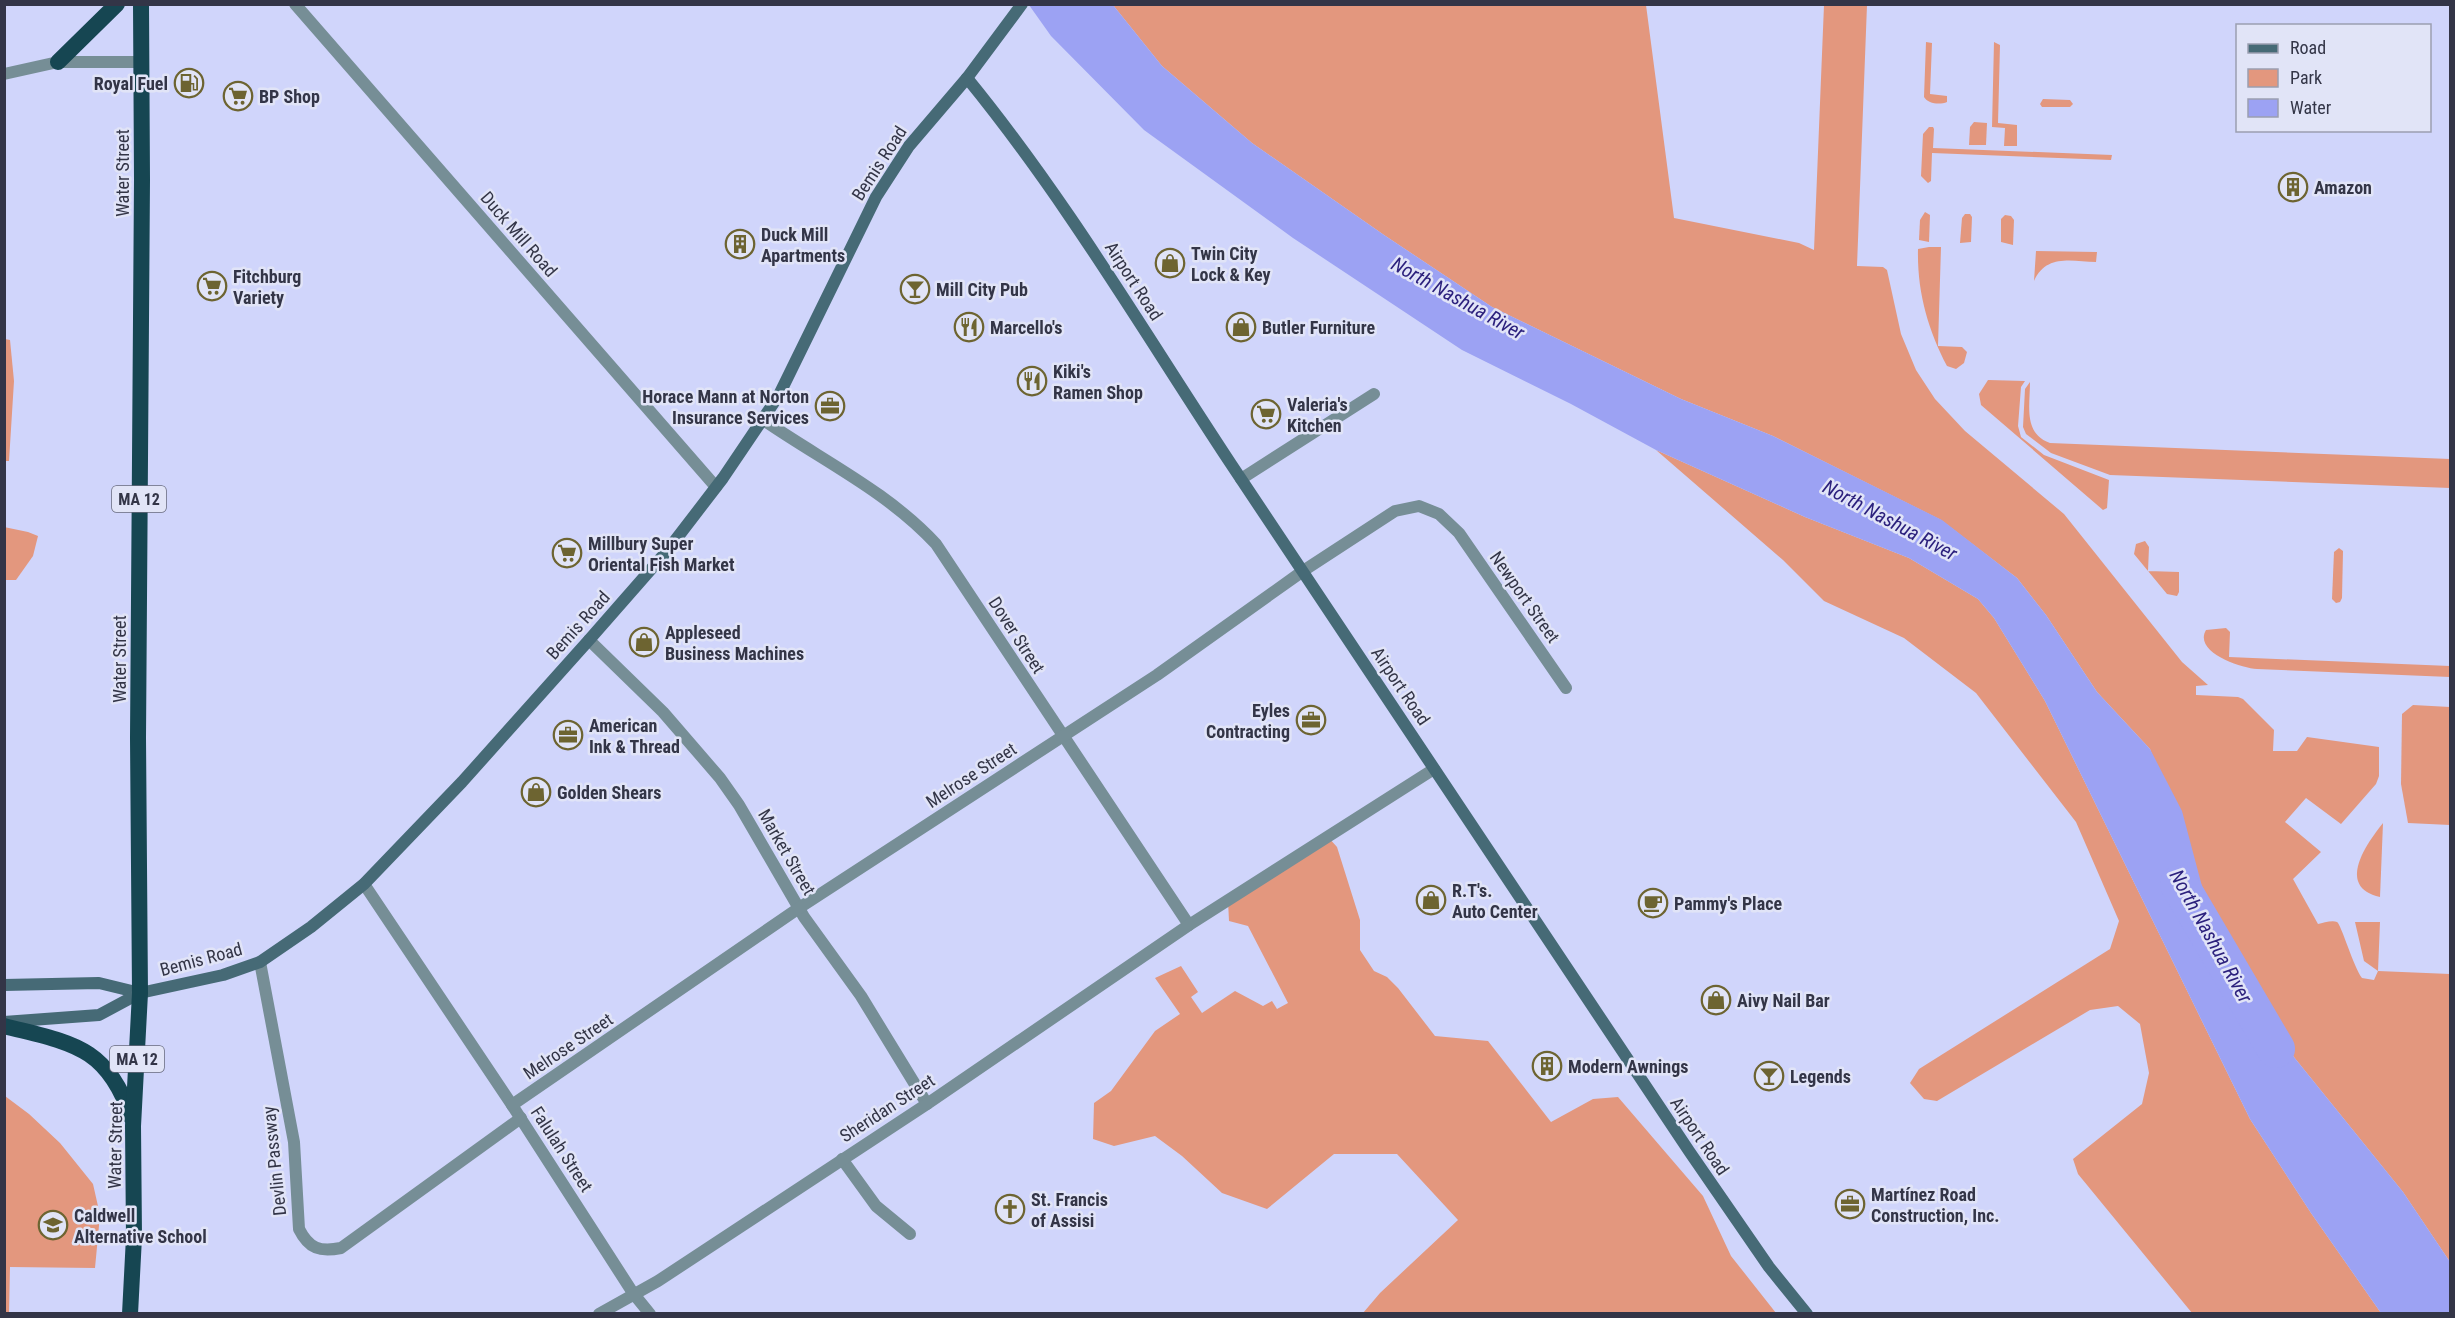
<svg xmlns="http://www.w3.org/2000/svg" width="2455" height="1318" viewBox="0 0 2455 1318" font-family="'Roboto Condensed',sans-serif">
	<rect width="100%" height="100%" fill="#d0d5fb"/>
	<g fill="#e3977e">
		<path d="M1113,5H1646L1674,218L1799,243L1814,250L1824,5H1867L1857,266L1883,267L1887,270L1901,334L1916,370L1935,399L1965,431L2064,514L2182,662L2208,685L2196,686V695L2238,697L2243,699L2274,730L2273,751H2297L2307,737L2379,747V776L2376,784L2341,824L2306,798L2285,822L2321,852L2293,879L2318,924C2323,923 2332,920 2337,922C2341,924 2354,968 2362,978L2374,980L2378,971L2364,961L2355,922H2380L2378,971L2450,974V1262L2403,1192L2255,1009L2237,995L2205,940L2203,890L2150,749L2097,692L2046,615L2017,578L1941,520L1773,436L1681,399L1492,307L1384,235L1252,143L1162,66Z"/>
		<path d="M1926,42L1932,43L1930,94L1947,96V102C1940,105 1928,104 1924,97Z"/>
		<path d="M1994,42L2000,45L1998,123L2017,125V146H2004L2005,128L1992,127Z"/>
		<path d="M2043,99L2070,100L2073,104L2070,107H2042L2040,104Z"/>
		<path d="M1974,122L1987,123L1986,145H1969L1970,127Z"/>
		<path d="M1929,127H1933L1934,129L1933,148L2112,155L2111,160L1932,153L1931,181L1928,183L1921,176L1923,134Z"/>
		<path d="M1925,212L1930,215L1929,242L1919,240L1920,220Z"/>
		<path d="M1965,214H1970L1972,217L1971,242L1960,243L1962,218Z"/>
		<path d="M2005,215L2011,216L2014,220L2013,245L2001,242V219Z"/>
		<path d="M1929,247H1941L1938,346L1962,347L1967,352L1964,363L1956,369L1947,366C1928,329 1917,292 1918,249Z"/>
		<path d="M2036,251L2097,252L2096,262C2071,261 2046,254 2034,281Z"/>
		<path d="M5,339L10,340L14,381L9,461H4Z"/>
		<path d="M1988,380L2025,381L2021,387L2018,426L2021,437L2044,455L2109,480L2107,508L2103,510L1981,405L1979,394Z"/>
		<path d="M2030,382C2030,406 2023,433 2050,443L2450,459V488L2110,475L2051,453L2026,434L2023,427L2025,389Z"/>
		<path d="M1656,450L1805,517L1909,558L1978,599L1994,618L2045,701L2250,1119L2311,1213L2381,1313H2192L2078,1174L2073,1159L2142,1104L2149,1073L2140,1024L2118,1006L2090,1010L1937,1101L1924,1099L1910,1083L1919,1069L2110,949L2119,921L2076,822L1976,693L1904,638L1824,601L1783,560Z"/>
		<path d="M4,527L28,532L38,536L33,556L16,580H5Z"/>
		<path d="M2145,541L2149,547L2148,571L2179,572V592L2177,596L2167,594L2134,554L2136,544Z"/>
		<path d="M2339,548L2343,551L2342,598L2340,602L2336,603L2332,599L2334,552Z"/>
		<path d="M2226,628L2230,632L2229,657L2450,666V677L2257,669C2241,668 2193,652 2206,630Z"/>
		<path d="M2413,705L2450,707V825L2408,823L2401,784L2402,714Z"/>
		<path d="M2383,823L2380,897C2335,887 2367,843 2383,823Z"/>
		<path d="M1328,837L1337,847L1360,920V950L1374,971L1387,977L1398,988L1435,1036L1488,1041L1551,1122L1593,1099L1618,1097L1703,1196L1731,1256L1776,1313H1363L1380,1293L1458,1220L1397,1154H1334L1267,1209L1222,1193L1182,1156L1155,1136L1114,1146L1093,1139L1094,1103L1111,1091L1155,1031L1180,1014L1155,978L1181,966L1198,992L1191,997L1202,1013L1235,991L1263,1006L1272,1001L1277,1009L1288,1003L1248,926L1229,921L1228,901Z"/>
		<path d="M5,1096L29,1114L60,1143L93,1184L100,1215L95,1268L10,1267L9,1314L4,1313Z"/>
	</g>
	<path fill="#9ca2f3" d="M1029,5H1113L1162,66L1252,143L1384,235L1492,307L1681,399L1773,436L1942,520L2017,578L2046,615L2097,692L2150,749L2182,811L2203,890L2205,940L2237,995L2255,1009L2403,1192L2450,1262V1313H2381L2311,1213L2250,1119L2045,701L1994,618L1978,599L1909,558L1805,517L1656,450L1571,404L1462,350L1293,238L1144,130L1051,36Z"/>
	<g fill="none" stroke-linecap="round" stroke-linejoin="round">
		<path stroke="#9ca2f3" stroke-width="38" d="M2179,884L2276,1049"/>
		<g stroke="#768e96" stroke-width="12">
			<path d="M295,4L716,487"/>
			<path d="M4,74L58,62H140"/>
			<path d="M762,419C821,460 887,491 936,544L1189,925"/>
			<path d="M1241,479L1374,394"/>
			<path d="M589,640L663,712L720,778L739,805L804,917L861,996L927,1104"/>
			<path d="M364,884L512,1105L633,1293L650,1314"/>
			<path d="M260,962L294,1142L299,1229C309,1249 320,1252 341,1248L521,1118"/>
			<path d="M512,1105L799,908L1157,675L1303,571L1395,511L1419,506L1439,514L1459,533L1566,688"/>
			<path d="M842,1159L876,1206L910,1234"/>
			<path d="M599,1314L658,1281L927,1104L1189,925L1434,769"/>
		</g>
		<g stroke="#466a76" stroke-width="12">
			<path d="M967,78C1066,199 1145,334 1231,464C1384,693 1536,922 1689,1151L1769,1267L1807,1314"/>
			<path d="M4,985L99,983L140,993"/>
			<path d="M4,1022L99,1015L140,993L223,975L260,962L311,927L364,884L462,782L589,640L667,551L723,478L779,395L876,197L909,146L967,78L1022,4"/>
		</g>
		<g stroke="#164652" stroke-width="16">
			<path d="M58,62L117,4"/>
			<path d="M4,1026C70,1043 107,1045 131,1117"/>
			<path d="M130,1314L134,1237L133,1126L140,993L138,738L142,180L141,4"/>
		</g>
	</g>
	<defs>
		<g id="fuel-ring" transform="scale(1.5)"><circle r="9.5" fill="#e1e4f7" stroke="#6d6431" stroke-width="1.5"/><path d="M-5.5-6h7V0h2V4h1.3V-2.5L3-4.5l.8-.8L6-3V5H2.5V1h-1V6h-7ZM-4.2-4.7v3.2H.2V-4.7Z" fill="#6d6431"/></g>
		<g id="supermarket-ring" transform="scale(1.5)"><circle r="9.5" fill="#e1e4f7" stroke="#6d6431" stroke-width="1.5"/><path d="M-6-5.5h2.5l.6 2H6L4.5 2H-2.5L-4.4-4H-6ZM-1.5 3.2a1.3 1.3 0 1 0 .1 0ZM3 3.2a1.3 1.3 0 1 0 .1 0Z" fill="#6d6431"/></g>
		<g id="building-ring" transform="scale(1.5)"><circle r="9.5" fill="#e1e4f7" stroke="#6d6431" stroke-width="1.5"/><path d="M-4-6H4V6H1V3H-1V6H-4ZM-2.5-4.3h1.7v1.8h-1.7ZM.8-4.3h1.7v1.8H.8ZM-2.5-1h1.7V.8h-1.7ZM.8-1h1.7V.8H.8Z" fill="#6d6431"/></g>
		<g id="shop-ring" transform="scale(1.5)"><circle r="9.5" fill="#e1e4f7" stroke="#6d6431" stroke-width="1.5"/><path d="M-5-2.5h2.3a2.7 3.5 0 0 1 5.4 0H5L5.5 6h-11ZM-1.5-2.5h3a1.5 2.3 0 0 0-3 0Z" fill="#6d6431"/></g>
		<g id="bar-ring" transform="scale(1.5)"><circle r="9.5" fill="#e1e4f7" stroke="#6d6431" stroke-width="1.5"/><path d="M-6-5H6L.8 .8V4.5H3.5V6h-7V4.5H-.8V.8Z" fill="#6d6431"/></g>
		<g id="restaurant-ring" transform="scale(1.5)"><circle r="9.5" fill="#e1e4f7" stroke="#6d6431" stroke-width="1.5"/><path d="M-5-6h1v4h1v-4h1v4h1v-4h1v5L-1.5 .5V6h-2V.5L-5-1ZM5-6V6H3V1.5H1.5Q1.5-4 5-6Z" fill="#6d6431"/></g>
		<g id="office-ring" transform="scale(1.5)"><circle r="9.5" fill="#e1e4f7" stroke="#6d6431" stroke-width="1.5"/><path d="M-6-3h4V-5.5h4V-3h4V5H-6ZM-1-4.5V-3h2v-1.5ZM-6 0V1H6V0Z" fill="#6d6431"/></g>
		<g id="cafe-ring" transform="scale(1.5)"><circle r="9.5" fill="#e1e4f7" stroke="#6d6431" stroke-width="1.5"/><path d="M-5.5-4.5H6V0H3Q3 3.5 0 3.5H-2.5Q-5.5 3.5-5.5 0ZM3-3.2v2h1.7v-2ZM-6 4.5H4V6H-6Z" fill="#6d6431"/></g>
		<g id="church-ring" transform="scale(1.5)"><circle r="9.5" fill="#e1e4f7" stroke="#6d6431" stroke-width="1.5"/><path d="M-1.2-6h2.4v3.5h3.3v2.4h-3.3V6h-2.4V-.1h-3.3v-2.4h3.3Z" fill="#6d6431"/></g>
		<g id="school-ring" transform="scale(1.5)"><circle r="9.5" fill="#e1e4f7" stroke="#6d6431" stroke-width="1.5"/><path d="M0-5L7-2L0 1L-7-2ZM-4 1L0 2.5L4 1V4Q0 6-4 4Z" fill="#6d6431"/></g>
	</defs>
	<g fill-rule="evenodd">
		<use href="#fuel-ring" x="189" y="83"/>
		<use href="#supermarket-ring" x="238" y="96"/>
		<use href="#building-ring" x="2293" y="187"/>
		<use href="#building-ring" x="740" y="244"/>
		<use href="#shop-ring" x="1170" y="263"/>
		<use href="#supermarket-ring" x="212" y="286"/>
		<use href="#bar-ring" x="915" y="289"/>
		<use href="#restaurant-ring" x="969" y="327"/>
		<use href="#shop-ring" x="1241" y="327"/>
		<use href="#restaurant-ring" x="1032" y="381"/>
		<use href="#office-ring" x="830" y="406"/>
		<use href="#supermarket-ring" x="1266" y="414"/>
		<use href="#supermarket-ring" x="567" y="553"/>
		<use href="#shop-ring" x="644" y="642"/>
		<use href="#office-ring" x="1311" y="720"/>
		<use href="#office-ring" x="568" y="735"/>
		<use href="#shop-ring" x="536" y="792"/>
		<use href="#shop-ring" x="1431" y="900"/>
		<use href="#cafe-ring" x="1653" y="903"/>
		<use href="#shop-ring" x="1716" y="1000"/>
		<use href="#building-ring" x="1547" y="1066"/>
		<use href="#bar-ring" x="1769" y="1076"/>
		<use href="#office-ring" x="1850" y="1204"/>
		<use href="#church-ring" x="1010" y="1209"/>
		<use href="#school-ring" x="53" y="1225"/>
	</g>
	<g text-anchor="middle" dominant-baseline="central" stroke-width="5" stroke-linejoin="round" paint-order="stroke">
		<g fill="#e1e4f7" stroke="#676a7c" stroke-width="1.5">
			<rect x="112" y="486" width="54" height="26" rx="4.5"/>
			<rect x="110" y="1046" width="54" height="26" rx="4.5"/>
		</g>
		<g font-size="16" font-weight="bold" fill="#333547">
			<text x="139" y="499">MA 12</text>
			<text x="137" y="1059">MA 12</text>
		</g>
		<g font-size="18" font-weight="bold" fill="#333547" stroke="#e1e4f7" text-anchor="start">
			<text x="168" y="83" text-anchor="end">Royal Fuel</text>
			<text x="259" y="96">BP Shop</text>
			<text x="2314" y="187">Amazon</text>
			<text x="761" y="234">Duck Mill<tspan x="761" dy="21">Apartments</tspan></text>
			<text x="1191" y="253">Twin City<tspan x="1191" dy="21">Lock &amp; Key</tspan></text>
			<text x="233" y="276">Fitchburg<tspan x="233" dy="21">Variety</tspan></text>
			<text x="936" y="289">Mill City Pub</text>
			<text x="990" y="327">Marcello's</text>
			<text x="1262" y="327">Butler Furniture</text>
			<text x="1053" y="371">Kiki's<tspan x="1053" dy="21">Ramen Shop</tspan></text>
			<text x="809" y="396" text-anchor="end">Horace Mann at Norton<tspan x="809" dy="21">Insurance Services</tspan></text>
			<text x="1287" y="404">Valeria's<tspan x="1287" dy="21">Kitchen</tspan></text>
			<text x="588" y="543">Millbury Super<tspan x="588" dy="21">Oriental Fish Market</tspan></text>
			<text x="665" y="632">Appleseed<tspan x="665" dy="21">Business Machines</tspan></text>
			<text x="1290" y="710" text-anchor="end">Eyles<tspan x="1290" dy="21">Contracting</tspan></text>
			<text x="589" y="725">American<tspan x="589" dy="21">Ink &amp; Thread</tspan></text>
			<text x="557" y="792">Golden Shears</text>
			<text x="1452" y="890">R.T's.<tspan x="1452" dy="21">Auto Center</tspan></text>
			<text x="1674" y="903">Pammy's Place</text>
			<text x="1737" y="1000">Aivy Nail Bar</text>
			<text x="1568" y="1066">Modern Awnings</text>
			<text x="1790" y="1076">Legends</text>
			<text x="1871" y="1194">Martínez Road<tspan x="1871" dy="21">Construction, Inc.</tspan></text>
			<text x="1031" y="1199">St. Francis<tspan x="1031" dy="21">of Assisi</tspan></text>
			<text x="74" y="1215">Caldwell<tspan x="74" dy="21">Alternative School</tspan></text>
		</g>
		<g font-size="18" fill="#333547" stroke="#e1e4f7">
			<text transform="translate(879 163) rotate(-57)">Bemis Road</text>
			<text transform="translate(122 173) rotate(-90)">Water Street</text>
			<text transform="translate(519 234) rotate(49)">Duck Mill Road</text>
			<text transform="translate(1134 281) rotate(57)">Airport Road</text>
			<text transform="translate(1525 597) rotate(55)">Newport Street</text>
			<text transform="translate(578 625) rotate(-48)">Bemis Road</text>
			<text transform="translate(1017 635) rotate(57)">Dover Street</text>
			<text transform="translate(119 659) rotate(-90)">Water Street</text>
			<text transform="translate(1401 686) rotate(56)">Airport Road</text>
			<text transform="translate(971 775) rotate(-33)">Melrose Street</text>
			<text transform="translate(787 852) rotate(60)">Market Street</text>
			<text transform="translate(201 959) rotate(-15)">Bemis Road</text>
			<text transform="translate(568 1046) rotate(-34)">Melrose Street</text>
			<text transform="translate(887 1108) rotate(-33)">Sheridan Street</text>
			<text transform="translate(1700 1136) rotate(56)">Airport Road</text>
			<text transform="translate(115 1145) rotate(-89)">Water Street</text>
			<text transform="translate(562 1149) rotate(57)">Falulah Street</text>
			<text transform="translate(274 1161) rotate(-96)">Devlin Passway</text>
		</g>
		<g font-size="20" font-style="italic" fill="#2c217d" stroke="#e1e4f7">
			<text transform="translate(1458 298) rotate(29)">North Nashua River</text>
			<text transform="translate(1890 520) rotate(28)">North Nashua River</text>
			<text transform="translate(2211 936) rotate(61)">North Nashua River</text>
		</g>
	</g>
	<rect width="2455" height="1318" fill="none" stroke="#333547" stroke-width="12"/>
	<rect x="2236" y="24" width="195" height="108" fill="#e1e4f7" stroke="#9b9eb1" stroke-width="1.5"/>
	<rect x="2248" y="44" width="30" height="9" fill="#466a76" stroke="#9b9eb1" stroke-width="1.5"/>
	<text x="2290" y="54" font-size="18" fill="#333547">Road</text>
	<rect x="2248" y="69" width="30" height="18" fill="#e3977e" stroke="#9b9eb1" stroke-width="1.5"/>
	<text x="2290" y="84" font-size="18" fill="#333547">Park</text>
	<rect x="2248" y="99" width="30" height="18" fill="#9ca2f3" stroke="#9b9eb1" stroke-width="1.5"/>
	<text x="2290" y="114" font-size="18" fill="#333547">Water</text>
</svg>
